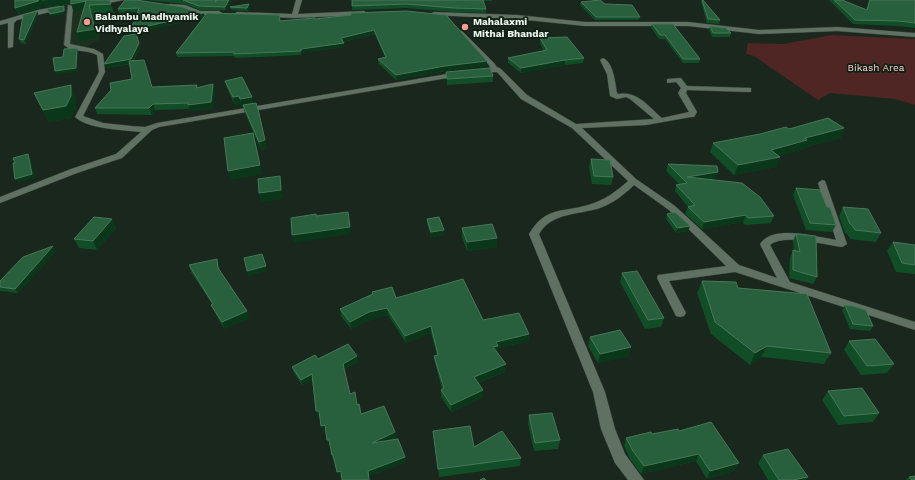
<svg xmlns="http://www.w3.org/2000/svg" width="915" height="480" viewBox="0 0 915 480" font-family="'Work Sans',sans-serif">
	<rect width="100%" height="100%" fill="#19271c"/>
	<path fill="#1c3020" d="M105,3L99,40L90,45L83,47H75L70,45L73,6Z"/>
	<path fill="#4f2623" d="M832,35L915,39V105L895,99L830,93L818,100L754,56L746,54L748,43L783,44Z"/>
	<g fill="none" stroke-linecap="round" stroke-linejoin="round">
		<g stroke="#374339" stroke-width="1">
			<g id="minor">
				<path d="M108,0H124L98,5L95,3Z"/>
				<path d="M296,0H302L298,14L364,11L367,13L364,15L294,18L237,16L234,14L237,12L292,14Z"/>
				<path d="M170,4L185,5L200,11H219L222,13L219,15H199L184,9L168,7V5Z"/>
				<path d="M68,5L73,6L70,44L94,49L103,54L105,72L83,116L103,123L131,126L145,127L157,123L459,72L462,74L459,76L159,127L152,130L122,158L77,173L0,203V197L71,169L116,154L141,132C123,130 88,129 75,117L99,72L97,55C86,49 73,53 64,45Z"/>
				<path d="M60,6L63,8L62,9L17,20L14,23L13,47L8,48V23L0,25V21L38,10Z"/>
				<path d="M434,12L517,15L585,22H688L759,30L837,27L915,33V37L837,31L759,34L688,26H585L517,19L432,15V13Z"/>
				<path d="M458,31H462L494,63L497,67L501,69L527,95L576,124L654,119L630,99L626,97L617,99L610,96L607,74L600,60L603,58C614,63 615,83 617,93L618,94C637,90 649,107 662,118L689,112L678,93L681,88L676,82L667,83V79L681,78L687,86L751,88V92H748L687,90L686,93L697,112L694,117H691L646,125L582,128L636,179L675,206L739,265L777,278L760,244C773,224 815,237 836,240L818,183L822,180L825,181L847,244L842,247C825,245 783,233 770,245L790,282L915,322V330L735,272L669,281L686,313L684,316L680,317L676,316L657,278L658,275L726,266L669,210L634,185C624,195 613,203 600,208C578,215 552,212 539,234L605,392L615,429L625,454L644,480H628L615,463L601,429L593,392L529,234C546,206 561,213 588,205C603,201 616,192 628,181L572,128L521,99L497,72L476,73V71L490,68L489,65L458,33Z"/>
			</g>
		</g>
		<use href="#minor" fill="#607063" fill-rule="evenodd"/>
	</g>
	<g fill="#114e28">
		<path d="M15,0H109L114,13H92L99,37L80,41L84,10L74,12L71,4L46,7L43,2L41,8L18,14L15,8Z"/>
		<path d="M125,0L197,13H204V15L281,19V21L315,19L351,15L487,61V66L445,71L396,80L378,63V59L385,57L375,34L343,42L344,47L301,53V55L235,58L234,56L177,57L176,53L203,17L129,35L135,21L138,12L119,13L118,9Z"/>
		<path d="M147,0H232L226,10H200L185,4Z"/>
		<path d="M352,0H492V1H483L486,9V13L454,12L406,8L352,10Z"/>
		<path d="M702,0H703L720,20L719,24L707,23L701,2Z"/>
		<path d="M829,0H842L866,10L869,0H915V28L897,26L853,24Z"/>
		<path d="M581,2L605,4L640,17L639,20H595L580,5Z"/>
		<path d="M249,4L250,8L248,11L231,10L230,7Z"/>
		<path d="M37,11L38,14L26,44L21,43L19,39Z"/>
		<path d="M652,24L700,59L699,63H683L665,39H659L651,28Z"/>
		<path d="M710,26L731,33L730,37H712L709,30Z"/>
		<path d="M136,34L140,47L134,60H144L152,87H198L215,91L213,109L190,111L189,109L155,110L152,115L97,114L95,108L132,79L130,64L106,68Z"/>
		<path d="M540,38L584,58L583,63L565,65L521,73L508,63V58L544,51L540,43Z"/>
		<path d="M446,72L493,76V82L447,85Z"/>
		<path d="M225,81L254,104L267,148L261,150L245,113L243,107H242L241,104L235,105L227,88Z"/>
		<path d="M34,93L76,97V107L71,118L49,122Z"/>
		<path d="M844,128L840,138L803,148V149L779,156L776,167L734,175L710,152L713,143L789,129Z"/>
		<path d="M591,159L613,177L611,185L592,184L589,167Z"/>
		<path d="M668,164L718,172L715,178L710,179L774,216L771,223L745,225L743,222L702,229L685,214L688,207L675,191L676,185L679,184L666,171Z"/>
		<path d="M796,188L827,207L836,225L832,232L806,230L793,195Z"/>
		<path d="M843,207L881,233L876,242L850,239L847,234L845,233L839,216Z"/>
		<path d="M667,214L688,231L676,233L666,219Z"/>
		<path d="M112,219L116,228L97,250L79,248L74,239Z"/>
		<path d="M427,219L444,230V235L431,237L427,223Z"/>
		<path d="M462,228L497,247L467,251L462,237Z"/>
		<path d="M796,234L817,277L813,284L789,278L790,258L793,250L794,251L793,241Z"/>
		<path d="M893,242L915,245V274L896,272L887,251Z"/>
		<path d="M56,251L18,293L0,291V281Z"/>
		<path d="M189,265H219L220,271L249,318L224,329L214,311L211,305L212,304L191,272Z"/>
		<path d="M622,273L664,318L661,327L645,329L620,282Z"/>
		<path d="M702,281L738,288L831,353L824,364L761,357L750,365L711,334L697,293Z"/>
		<path d="M372,292L483,320L529,341L498,348V353L505,372L478,383L483,390V397L451,412L441,397V390L442,389L435,363L434,356L437,355L431,333L406,343L388,315L370,320L351,329L341,316L340,309L373,294Z"/>
		<path d="M845,305L873,326L870,331L850,329L842,310Z"/>
		<path d="M590,337L631,347L628,356L598,363L588,346Z"/>
		<path d="M849,341L894,364L887,373L861,375L844,350Z"/>
		<path d="M357,356L358,362L344,369L350,394L357,405L361,414L395,432L396,438L390,441L406,462L369,476H342L339,477L335,460L333,461L330,445L328,446L325,430L323,431L320,416L318,417L316,411L312,380L302,385L294,373L292,367L318,359Z"/>
		<path d="M828,391L879,413L873,422L838,425L822,400Z"/>
		<path d="M529,415L560,440L558,449L534,451L528,424Z"/>
		<path d="M433,431L474,447L521,458L520,466L439,477L434,440Z"/>
		<path d="M679,431L739,463L734,471L707,479L696,461L641,474L630,459L624,446L626,438Z"/>
		<path d="M763,455L808,477L805,480H768L758,463Z"/>
		<path d="M909,477L915,480H906Z"/>
	</g>
	<g fill="#0a371a">
		<path d="M39,0H42L43,2L41,8L18,14L15,8Z"/>
		<path d="M48,0H98L87,2L90,9L74,12L71,4L75,3L46,7L43,1Z"/>
		<path d="M229,0H232L226,10L225,7Z"/>
		<path d="M249,4L250,8L248,11L247,8Z"/>
		<path d="M89,5L92,13L99,37L80,41L77,32Z"/>
		<path d="M64,6L65,10V14L52,17L50,14Z"/>
		<path d="M37,11L38,14L26,44L24,40Z"/>
		<path d="M204,13L205,17L129,35L127,31Z"/>
		<path d="M374,30L375,34L342,42L341,38Z"/>
		<path d="M139,43L140,47L132,63L106,68L104,64Z"/>
		<path d="M344,43V47L301,53V55V49Z"/>
		<path d="M77,48L78,52L77,72L56,75L55,71Z"/>
		<path d="M565,60V65L521,73V68Z"/>
		<path d="M487,61V66L445,71L396,80V75L445,66Z"/>
		<path d="M213,84L215,91L213,109L190,111L188,105Z"/>
		<path d="M71,85L76,97V107L71,118L49,122L43,110Z"/>
		<path d="M239,96L241,104L235,105L233,97Z"/>
		<path d="M252,97L254,105L242,107L240,99Z"/>
		<path d="M153,104L155,110L152,115L149,108Z"/>
		<path d="M258,109L267,148L261,150L259,142Z"/>
		<path d="M844,128L840,138L803,148V149L774,158L780,157L776,167L734,175L738,165L771,150L805,138Z"/>
		<path d="M253,133L262,174L231,180L228,171Z"/>
		<path d="M28,154L31,158L35,178L18,183L15,179Z"/>
		<path d="M718,172L715,178L687,184V177Z"/>
		<path d="M280,176L282,184L283,199L261,202L259,193Z"/>
		<path d="M348,212L351,234L293,243L292,235Z"/>
		<path d="M746,215L743,222L702,229L704,222Z"/>
		<path d="M112,219L116,228L97,250L93,241Z"/>
		<path d="M690,226L688,231L676,233L677,228Z"/>
		<path d="M444,230V235L431,237V232Z"/>
		<path d="M497,238V247L467,251V242Z"/>
		<path d="M53,246L56,251L18,293L15,289Z"/>
		<path d="M217,259L219,265L220,275L218,268Z"/>
		<path d="M266,266L267,271L248,276L247,271Z"/>
		<path d="M387,308L388,315L370,320L351,329L350,322L369,312Z"/>
		<path d="M247,311L249,318L224,329L222,322Z"/>
		<path d="M431,326V333L406,343L405,336Z"/>
		<path d="M529,334V341L498,348V353L493,347L496,342Z"/>
		<path d="M767,346L761,357L750,365L755,353Z"/>
		<path d="M631,347L628,356L598,363L600,354Z"/>
		<path d="M357,356L358,362L344,369L343,364Z"/>
		<path d="M506,364L505,372L474,384V377Z"/>
		<path d="M312,374L313,379L302,385L301,380Z"/>
		<path d="M483,390V397L451,412V405Z"/>
		<path d="M316,411H319L320,416L318,417Z"/>
		<path d="M325,425L326,430L323,431L321,426Z"/>
		<path d="M395,432L396,438L373,448L372,443Z"/>
		<path d="M327,440H329L331,445L328,446Z"/>
		<path d="M699,454L696,461L641,474L644,466Z"/>
		<path d="M332,455H333L335,460L333,461Z"/>
		<path d="M405,457L406,462L369,476L368,471Z"/>
		<path d="M739,463L734,471L707,479L710,471Z"/>
		<path d="M341,471L343,476L339,477L337,472Z"/>
		<path d="M808,477L805,480H793Z"/>
	</g>
	<g fill="#28603d" stroke="#477759">
		<path d="M15,0H39L38,1L15,8Z"/>
		<path d="M71,0H109L111,4L89,5L95,29L77,32L86,1L71,4Z"/>
		<path d="M125,0H136L183,7L197,13H204L127,31L135,21L139,8L118,9Z"/>
		<path d="M183,0H216L215,2L217,0H229L225,7L199,6Z"/>
		<path d="M352,0H483L486,9L454,8L406,4L352,6Z"/>
		<path d="M600,0L605,4L632,5L640,17H596L581,2Z"/>
		<path d="M702,0H703L720,20L708,19Z"/>
		<path d="M834,0H842L867,10L870,0H915V23L899,21L855,20Z"/>
		<path d="M249,4L247,8L230,7Z"/>
		<path d="M64,6V11L50,14L47,9Z"/>
		<path d="M37,11L24,40L19,39L23,15Z"/>
		<path d="M406,11L446,15L487,61L445,66L396,75L378,59L386,57L374,30L341,38L344,43L301,49V51L234,54V52L176,53L207,13L280,15L279,21L315,18V19L351,15V13Z"/>
		<path d="M652,24H673L700,59H683L665,35H660Z"/>
		<path d="M710,26L726,28L731,33H713Z"/>
		<path d="M136,34L139,43L131,59L104,64L124,36Z"/>
		<path d="M567,37L584,58L565,60L521,68L508,58L547,50L540,38Z"/>
		<path d="M77,48L76,68L55,71L53,58L63,57L64,49Z"/>
		<path d="M144,60L152,87L197,85L196,88L213,84L211,102L188,105V103L153,104L149,108H95L111,90L110,83L132,79L129,61Z"/>
		<path d="M490,68L493,76L447,79L446,72Z"/>
		<path d="M242,77L252,97L240,99L239,96L233,97L225,81Z"/>
		<path d="M71,85V96L66,106L43,110L34,93Z"/>
		<path d="M256,103L258,109L265,140L259,142L243,105Z"/>
		<path d="M828,118L844,128L805,138L807,140L771,150L780,157L738,165L713,143L760,134L786,127L789,129Z"/>
		<path d="M253,133L260,165L228,171L224,138Z"/>
		<path d="M28,154L32,174L15,179L13,163H15L13,158Z"/>
		<path d="M591,159L610,160L613,177L594,176Z"/>
		<path d="M668,164L717,166L718,172L687,177L742,183L760,197L774,216L748,218L746,215L704,222L688,207L695,205L676,185L687,183Z"/>
		<path d="M280,176L281,190L259,193L258,179Z"/>
		<path d="M796,188L820,190L827,207H830L836,225L810,223Z"/>
		<path d="M843,207L868,209L881,233L855,230L852,225L850,224Z"/>
		<path d="M348,212L350,227L292,235L291,218L316,214V216Z"/>
		<path d="M675,212L690,226L677,228L667,214Z"/>
		<path d="M94,217L112,219L93,241L74,239Z"/>
		<path d="M439,217L444,230L431,232L427,219Z"/>
		<path d="M492,224L497,238L467,242L462,228Z"/>
		<path d="M796,234L816,236L817,277L793,270V250L800,252Z"/>
		<path d="M893,242L915,245V265L902,263Z"/>
		<path d="M53,246L15,289L0,287V281L23,257Z"/>
		<path d="M262,254L266,266L247,271L244,258Z"/>
		<path d="M217,259L218,268L247,311L222,322L211,305L213,304L189,265Z"/>
		<path d="M637,271L664,318L648,320L622,273Z"/>
		<path d="M463,279L483,320L519,313L529,334L496,342L498,346L493,347L506,364L474,377L483,390L451,405L441,390L444,388L434,356L438,355L431,326L405,336L387,308L369,312L350,322L340,309L373,294L372,292L392,287L396,298Z"/>
		<path d="M702,281L736,282L738,288L807,294L831,353L767,346L755,353L715,322Z"/>
		<path d="M845,305L853,306L866,310L873,326L853,324Z"/>
		<path d="M620,330L631,347L600,354L590,337Z"/>
		<path d="M875,339L894,364L867,366L849,341Z"/>
		<path d="M348,344L357,356L343,364L350,394L355,392L357,405L359,404L361,414L384,406L395,432L372,443L398,439L405,457L368,471L369,480H342L341,471L337,472L333,455H332L329,440H327L325,425L321,426L319,411H316L312,374L301,380L292,367L315,355L318,359Z"/>
		<path d="M862,388L879,413L844,416L828,391Z"/>
		<path d="M552,413L560,440L535,443L529,415Z"/>
		<path d="M711,422L739,463L710,471L699,454L644,466L633,451L626,438L651,432L652,434L678,429L679,431Z"/>
		<path d="M470,426L474,447L502,431L521,458L438,469L433,431Z"/>
		<path d="M788,449L808,477L793,480H779L763,455Z"/>
		<path d="M915,476V480H912L909,477Z"/>
		<path d="M484,478L486,480H480Z"/>
	</g>
	<g fill="#f59c95" stroke="#101e13" stroke-width="1.5">
		<circle cx="87" cy="22" r="4"/>
		<circle cx="465" cy="27" r="4"/>
	</g>
	<g text-anchor="middle" dominant-baseline="central" stroke-width="3.5" stroke-linejoin="round" paint-order="stroke">
		<g font-size="10" font-weight="bold" fill="#edf6ee" stroke="#101e13" text-anchor="start">
			<text x="95" y="16">Balambu Madhyamik<tspan x="95" dy="12">Vidhyalaya</tspan></text>
			<text x="473" y="21">Mahalaxmi<tspan x="473" dy="12">Mithai Bhandar</tspan></text>
		</g>
		<g font-size="10" fill="#fcd2ce" stroke="#101e13">
			<text x="876" y="67">Bikash Area</text>
		</g>
	</g>
</svg>
